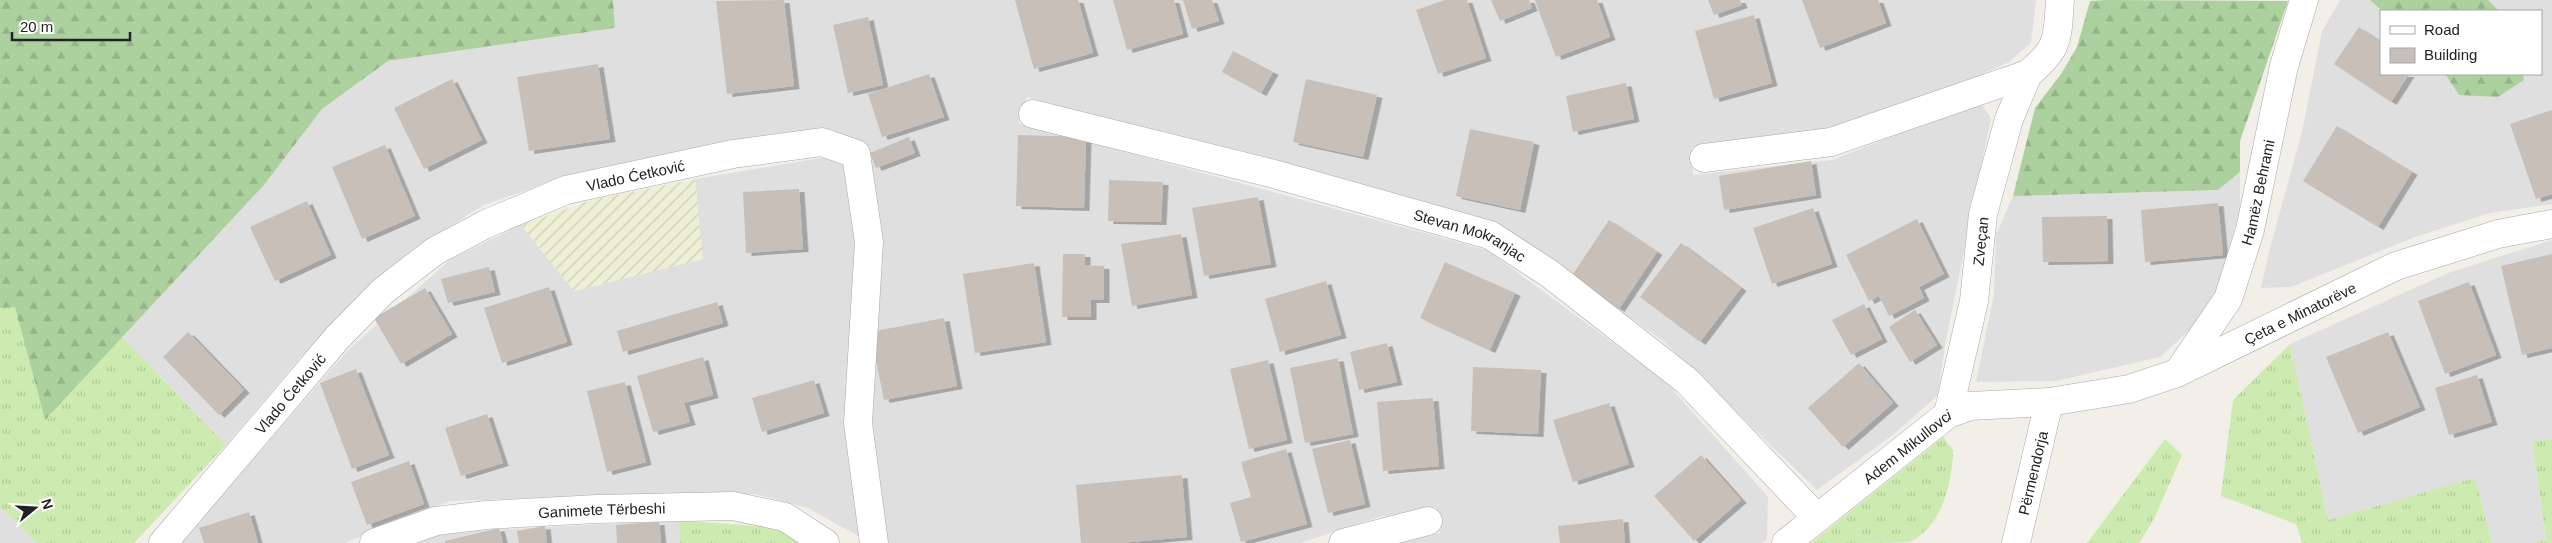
<svg xmlns="http://www.w3.org/2000/svg" width="2552" height="543" viewBox="0 0 2552 543" font-family="Helvetica,sans-serif">
	<defs>
		<pattern id="farmland-furrows" width="10" height="10" patternUnits="userSpaceOnUse" patternTransform="scale(1.25)"><rect width="10" height="10" fill="#eef0d5"/><path d="M-1 1l2-2M0 10L10 0M9 11l2-2" fill="none" stroke="#ccceb7"/></pattern>
		<pattern id="grass-tufts" width="24" height="20" patternUnits="userSpaceOnUse" patternTransform="scale(1.25)"><rect width="24" height="20" fill="#cdebb0"/><path d="M3 7l-1-3M5 7V3M7 7l1-3M15 17l-1-3M17 17v-4M19 17l1-3" fill="none" stroke="#b0c997"/></pattern>
		<pattern id="forest-firs" width="22" height="20" patternUnits="userSpaceOnUse" patternTransform="scale(1.25)"><rect width="22" height="20" fill="#add19e"/><path d="M5 1l3.5 6h-7zM16 11l3.5 6h-7z" fill="#95b388"/></pattern>
		<filter id="shadow"><feDropShadow dx="5.5" dy="3" stdDeviation="0" flood-color="#0004"/></filter>
	</defs>
	<rect width="100%" height="100%" fill="#f2efe9"/>
	<g fill="#e0dfdf">
		<path d="M613,0H2036L2031,43L2009,62L1960,84L1832,130L1692,147L1693,175L1832,160L1980,102L1991,118L1945,345L1938,395L1894,434L1817,490L1662,340L1507,232L1027,97L1018,123L1487,250L1666,382L1768,497L1767,539L1762,543H1391L1440,533L1436,507L1376,518L1300,543H871L808,508L755,494H658L450,501L344,543H180L349,349L451,259L521,225L574,291L702,259L695,179L833,156L834,129L558,179L484,205L413,249L360,296L300,358L226,445L122,337L264,185L322,109L388,61L615,28Z"/>
		<path d="M2340,0H2370L2382,11L2381,74H2445L2459,95L2524,80L2523,74H2541V11H2499L2488,0H2552V204L2490,213L2415,237L2291,287L2261,288L2270,248L2302,132L2322,31Z"/>
		<path d="M2240,172V209L2217,292L2195,325L2160,357L2056,381L1976,382L1994,294L1996,235L2013,196L2218,190Z"/>
		<path d="M2552,240V439L2532,443L2546,541L2534,543H2492L2475,479L2328,520L2290,344L2448,273Z"/>
		<path d="M0,507L36,543H0Z"/>
		<path d="M678,520L680,543H409L440,533Z"/>
	</g>
	<path fill="url(#farmland-furrows)" d="M695,179L703,259L574,291L521,225L588,201Z"/>
	<g fill="url(#grass-tufts)">
		<path d="M15,307L45,419L122,337L226,445L134,543H36L0,507V308Z"/>
		<path d="M2290,344L2328,520L2475,478L2492,543H2302L2296,524L2221,496L2233,400Z"/>
		<path d="M1943,437L1953,450C1952,483 1943,525 1910,542C1903,543 1825,543 1811,543Z"/>
		<path d="M2165,439L2182,455L2154,519L2139,543H2087Z"/>
		<path d="M2552,439V543H2534L2546,540L2532,442Z"/>
		<path d="M678,520L779,528L810,543H680Z"/>
	</g>
	<g fill="url(#forest-firs)">
		<path d="M0,0H613L615,28L388,61L322,109L264,185L45,420L15,307L0,308Z"/>
		<path d="M2107,0L2288,1L2240,141V172L2218,190L2013,196L2035,108L2061,74L2077,47L2090,1Z"/>
		<path d="M2370,0H2488L2499,11H2382Z"/>
		<path d="M2445,74H2523L2524,80L2498,97L2459,95Z"/>
	</g>
	<g fill="#c7bfb8" filter="url(#shadow)">
		<path d="M784,0L794,86L727,94L716,1Z"/>
		<path d="M1015,0H1078L1093,53L1034,69Z"/>
		<path d="M1113,0H1174L1183,34L1127,50Z"/>
		<path d="M1183,0H1212L1219,21L1192,29Z"/>
		<path d="M1445,0H1467L1486,58L1438,74L1416,10Z"/>
		<path d="M1491,0H1529L1532,8L1500,21Z"/>
		<path d="M1535,0H1597L1610,37L1556,57Z"/>
		<path d="M1708,0H1740L1742,5L1714,15Z"/>
		<path d="M1802,0H1878L1886,23L1820,48Z"/>
		<path d="M1754,15L1772,83L1714,99L1695,31Z"/>
		<path d="M868,17L883,85L848,93L833,25Z"/>
		<path d="M2359,27L2381,42V74H2409L2391,102L2334,64Z"/>
		<path d="M1233,51L1273,72L1261,93L1222,72Z"/>
		<path d="M598,64L610,139L529,151L517,77Z"/>
		<path d="M929,74L944,117L882,137L868,94Z"/>
		<path d="M452,79L482,140L424,169L394,108Z"/>
		<path d="M1306,79L1377,95L1363,157L1293,142Z"/>
		<path d="M1626,83L1634,119L1573,132L1566,96Z"/>
		<path d="M2552,110V194L2536,199L2510,124Z"/>
		<path d="M2337,126L2412,172L2378,227L2303,181Z"/>
		<path d="M1470,129L1534,142L1520,210L1456,196Z"/>
		<path d="M1018,135L1086,137L1084,208L1016,206Z"/>
		<path d="M909,137L915,153L876,168L870,153Z"/>
		<path d="M385,145L415,216L362,239L332,167Z"/>
		<path d="M1811,161L1816,195L1724,210L1719,176Z"/>
		<path d="M1109,180L1163,182L1161,222L1108,221Z"/>
		<path d="M799,189L803,249L746,253L743,192Z"/>
		<path d="M1258,197L1271,264L1204,276L1192,208Z"/>
		<path d="M307,201L331,255L275,281L250,227Z"/>
		<path d="M2218,203L2223,255L2145,262L2141,210Z"/>
		<path d="M1813,208L1832,264L1772,284L1753,228Z"/>
		<path d="M2107,216L2108,261L2043,262L2042,217Z"/>
		<path d="M1917,219L1944,274L1919,287L1924,298L1889,316L1879,296L1869,301L1846,255Z"/>
		<path d="M1609,220L1657,252L1619,309L1571,277Z"/>
		<path d="M1181,234L1192,295L1132,306L1121,244Z"/>
		<path d="M1681,243L1741,288L1700,342L1640,297Z"/>
		<path d="M1063,254H1085V265L1104,266V300H1091V317H1062Z"/>
		<path d="M2552,254V348L2522,355L2501,266Z"/>
		<path d="M1445,262L1515,293L1490,350L1420,318Z"/>
		<path d="M1034,263L1046,342L975,353L963,274Z"/>
		<path d="M489,267L495,292L448,303L441,279Z"/>
		<path d="M1326,281L1341,335L1280,352L1265,299Z"/>
		<path d="M2469,282L2496,355L2445,374L2418,301Z"/>
		<path d="M549,287L567,342L502,363L484,308Z"/>
		<path d="M425,288L452,334L401,364L374,318Z"/>
		<path d="M717,302L723,323L623,352L617,331Z"/>
		<path d="M1864,304L1882,339L1851,355L1832,320Z"/>
		<path d="M1915,310L1937,345L1910,362L1889,327Z"/>
		<path d="M944,318L957,386L884,400L870,332Z"/>
		<path d="M188,332L244,390L219,415L163,357Z"/>
		<path d="M2388,332L2420,407L2358,433L2326,357Z"/>
		<path d="M1387,343L1397,382L1359,390L1350,352Z"/>
		<path d="M703,357L713,395L684,403L690,422L653,432L637,376Z"/>
		<path d="M1338,358L1353,434L1305,443L1290,368Z"/>
		<path d="M1268,360L1287,440L1249,449L1230,369Z"/>
		<path d="M1859,363L1893,403L1843,447L1808,408Z"/>
		<path d="M1473,367L1541,370L1538,434L1471,431Z"/>
		<path d="M356,369L389,455L352,469L320,383Z"/>
		<path d="M2477,375L2492,422L2449,435L2435,388Z"/>
		<path d="M814,380L824,413L762,432L752,398Z"/>
		<path d="M625,382L646,462L607,472L587,391Z"/>
		<path d="M1433,398L1439,466L1383,471L1377,402Z"/>
		<path d="M1609,403L1629,464L1573,482L1553,420Z"/>
		<path d="M487,414L503,463L461,476L445,428Z"/>
		<path d="M1350,440L1365,504L1328,513L1312,449Z"/>
		<path d="M1286,449L1307,524L1241,542L1230,503L1251,497L1241,462Z"/>
		<path d="M1701,455L1741,500L1694,541L1654,496Z"/>
		<path d="M409,461L424,504L367,525L351,482Z"/>
		<path d="M1182,475L1187,537L1119,543H1081L1076,485Z"/>
		<path d="M249,512L258,543H204L199,528Z"/>
		<path d="M1623,519L1625,543H1560L1558,526Z"/>
		<path d="M659,522L661,543H617L616,525Z"/>
		<path d="M545,526L547,543H519L517,531Z"/>
		<path d="M499,528L503,543H445V541Z"/>
	</g>
	<g fill="none" stroke-linecap="round" stroke-linejoin="round">
		<g stroke="#a9a9a9" stroke-width="29">
			<g id="street">
				<path id="s1" d="M1033,114L1274,174L1490,235L1550,274L1687,381L1817,518"/>
				<path d="M1704,158L1831,142L2028,74C2060,47 2057,40 2060,0"/>
				<path id="s2" d="M2179,371L2228,299L2250,230L2284,66L2304,0"/>
				<path id="s3" d="M1948,414L1974,301L1983,214L2009,119L2028,74"/>
				<path id="s4" d="M163,543L337,338L383,291L435,251L486,224L566,190L733,154L822,142L856,154L869,242L858,423L874,543"/>
				<path id="s5" d="M374,543L436,521L486,515L597,509L733,506L785,517L825,543"/>
				<path d="M1343,543L1428,521"/>
				<path id="s6" d="M1786,543L1948,414L1970,406L2049,402L2129,389L2177,373L2396,266L2498,234L2552,224"/>
				<path id="s7" d="M2016,543L2049,402"/>
			</g>
		</g>
		<use href="#street" stroke="#fff" stroke-width="28"/>
	</g>
	<g text-anchor="middle" dominant-baseline="central" stroke-width="4" stroke-linejoin="round" paint-order="stroke">
		<g font-size="15" fill="#222" stroke="#fff">
			<text stroke="none"><textPath href="#s4" startOffset="616">Vlado Ćetković</textPath></text>
			<text stroke="none"><textPath href="#s2" startOffset="198">Hamëz Behrami</textPath></text>
			<text stroke="none"><textPath href="#s1" startOffset="454">Stevan Mokranjac</textPath></text>
			<text stroke="none"><textPath href="#s3" startOffset="176">Zveçan</textPath></text>
			<text stroke="none"><textPath href="#s6" startOffset="578">Çeta e Minatorëve</textPath></text>
			<text stroke="none"><textPath href="#s4" startOffset="196">Vlado Ćetković</textPath></text>
			<text stroke="none"><textPath href="#s6" startOffset="155">Adem Mikullovci</textPath></text>
			<text stroke="none"><textPath href="#s7" startOffset="72">Përmendorja</textPath></text>
			<text stroke="none"><textPath href="#s5" startOffset="232">Ganimete Tërbeshi</textPath></text>
		</g>
	</g>
	<rect x="2380" y="10" width="162" height="65" fill="#ffffff" stroke="#a7a7a7"/>
	<rect x="2390" y="26" width="25" height="8" fill="#ffffff" stroke="#a7a7a7"/>
	<text x="2424" y="35" font-size="15" fill="#222222">Road</text>
	<rect x="2390" y="48" width="25" height="15" fill="#c7bfb8" stroke="#a7a7a7"/>
	<text x="2424" y="60" font-size="15" fill="#222222">Building</text>
	<g transform="translate(35 508) rotate(72)" stroke="#ffffff" stroke-width="4" paint-order="stroke">
	<path d="M0-4L9 19L0 12L-9 19Z" fill="#222222"/>
	<text y="-8" font-size="14" font-weight="bold" text-anchor="middle" fill="#222222">N</text>
	</g>
	<path d="M12 32v8h118v-8" fill="none" stroke="#222222" stroke-width="2.5"/>
	<text x="20" y="32" font-size="15" fill="#222222" stroke="#ffffff" stroke-width="4" paint-order="stroke">20 m</text>
</svg>
